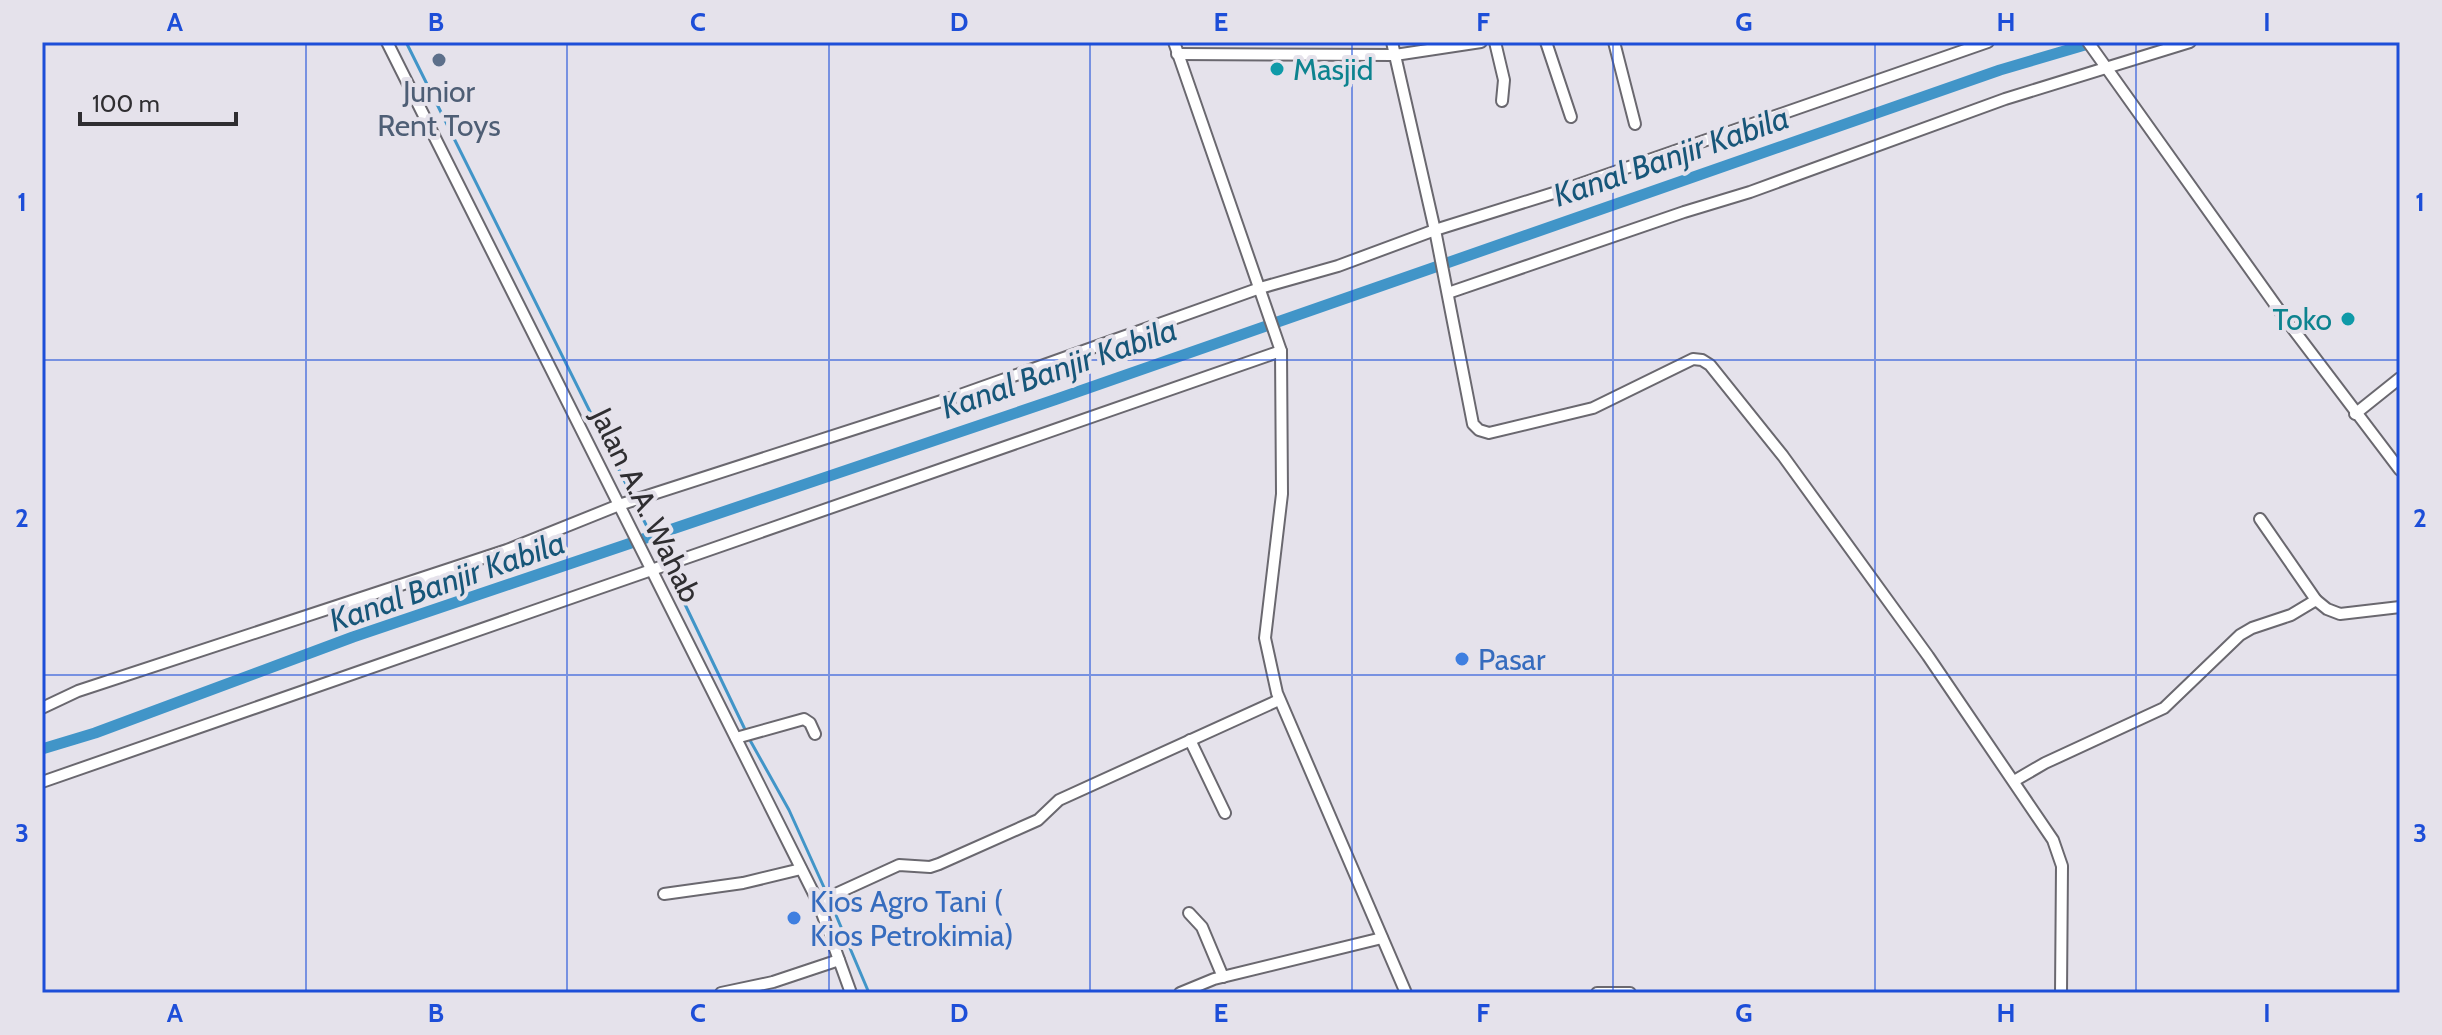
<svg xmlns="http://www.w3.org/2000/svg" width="2442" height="1035" viewBox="0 0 2442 1035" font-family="Cabin,sans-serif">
	<rect width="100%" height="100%" fill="#e5e2eb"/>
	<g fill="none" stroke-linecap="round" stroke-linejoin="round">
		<g stroke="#4195c8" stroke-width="3">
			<path d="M406,42L632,496"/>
			<path d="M635,503L664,560"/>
			<path d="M669,571L751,742L789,810L827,894"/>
			<path d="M830,901L869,993"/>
		</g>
		<path stroke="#4195c8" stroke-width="11" d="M42,749L95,733L353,637L1057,399L2000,70L2095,42"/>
		<g stroke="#6a686f" stroke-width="14">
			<g id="street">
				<path d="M387,42L818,902L851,993"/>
				<path d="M1174,42L1281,351L1282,494L1265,638L1277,693L1406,993"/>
				<path d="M1392,42L1436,235L1473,424L1479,430L1489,433L1593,408L1693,359L1702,360L1710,365L1783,456L1928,656L2053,840L2062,866L2061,993"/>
				<path d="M1495,42L1504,80L1502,101"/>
				<path d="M1546,42L1571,117"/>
				<path d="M1614,42L1635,124"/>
				<path d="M2088,42L2284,317L2400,470"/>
				<path d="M1177,54L1395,55L1481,42"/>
				<path d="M1448,293L1684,212L1750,192L2005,99L2190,42"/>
				<path d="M2355,414L2400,378"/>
				<path d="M2260,519L2316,600"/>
				<path d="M42,708L78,691L507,550L619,505L960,395L1260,288L1338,266L1435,230L1560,191L1988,42"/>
				<path d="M736,738L804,719L810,723L815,734"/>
				<path d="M1190,740L1225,813"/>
				<path d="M2014,781L2045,763L2164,708L2240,635L2252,628L2291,615L2316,600L2327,609L2340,614L2400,607"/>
				<path d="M42,782L1281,351"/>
				<path d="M664,894L743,883L801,869"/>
				<path d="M818,902L899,865L930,867L939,864L1038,820L1059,800L1279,700"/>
				<path d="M1189,913L1202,927L1223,977"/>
				<path d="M721,993L773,982L839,960"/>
				<path d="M1180,993L1214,979L1382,938"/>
				<path d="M1597,993H1630"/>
			</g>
		</g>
		<use href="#street" stroke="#fff" stroke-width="10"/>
	</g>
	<path fill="none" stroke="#1d4ed8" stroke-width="2" stroke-opacity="0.55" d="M306,42V993M567,42V993M829,42V993M1090,42V993M1352,42V993M1613,42V993M1875,42V993M2136,42V993M42,360H2400M42,675H2400"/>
	<circle fill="#5c6f8a" stroke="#e5e2eb" stroke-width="3" cx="439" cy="60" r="8"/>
	<g fill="#0f9aa8" stroke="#e5e2eb" stroke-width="3">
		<circle cx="1277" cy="69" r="8"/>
		<circle cx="2348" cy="319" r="8"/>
	</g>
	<g fill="#3f7fe0" stroke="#e5e2eb" stroke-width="3">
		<circle cx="1462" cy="659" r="8"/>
		<circle cx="794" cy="918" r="8"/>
	</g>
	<g text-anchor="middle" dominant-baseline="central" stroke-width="8" stroke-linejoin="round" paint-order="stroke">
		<g font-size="30" fill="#0d838f" stroke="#e5e2eb" text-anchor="start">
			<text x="1293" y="69">Masjid</text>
			<text x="2332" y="319" text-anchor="end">Toko</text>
		</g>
		<g font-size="30" fill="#4e5e75" stroke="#e5e2eb">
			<text x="439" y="91">Junior<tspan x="439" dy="34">Rent Toys</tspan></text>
		</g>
		<g font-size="30" fill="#2f2e31" stroke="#e5e2eb">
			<text transform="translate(646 505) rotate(64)">Jalan A.A. Wahab</text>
		</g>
		<g font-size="30" fill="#366cbe" stroke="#e5e2eb" text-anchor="start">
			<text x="1478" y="659">Pasar</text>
			<text x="810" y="901">Kios Agro Tani (<tspan x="810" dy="34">Kios Petrokimia)</tspan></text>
		</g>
		<g font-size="32" font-style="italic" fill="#175679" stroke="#e5e2eb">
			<text transform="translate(1671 156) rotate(-19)">Kanal Banjir Kabila</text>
			<text transform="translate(1059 368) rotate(-19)">Kanal Banjir Kabila</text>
			<text transform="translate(447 581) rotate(-19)">Kanal Banjir Kabila</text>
		</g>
	</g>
	<rect width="2442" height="1035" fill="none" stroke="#e5e2eb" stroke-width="88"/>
	<path d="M80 112v12h156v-12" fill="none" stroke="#2f2e31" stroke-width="4"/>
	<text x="92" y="112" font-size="24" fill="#2f2e31" stroke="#e5e2eb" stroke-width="6" paint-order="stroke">100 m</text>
	<rect x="44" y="44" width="2354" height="947" fill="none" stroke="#1d4ed8" stroke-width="3"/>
	<g font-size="26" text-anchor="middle" font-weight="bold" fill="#1d4ed8">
		<text x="175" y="31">A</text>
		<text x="436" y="31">B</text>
		<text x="698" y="31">C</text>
		<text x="959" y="31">D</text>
		<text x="1221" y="31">E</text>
		<text x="1483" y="31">F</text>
		<text x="1744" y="31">G</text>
		<text x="2006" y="31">H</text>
		<text x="2267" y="31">I</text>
		<text x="22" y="211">1</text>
		<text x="2420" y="211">1</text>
		<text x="22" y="527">2</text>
		<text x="2420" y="527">2</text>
		<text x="22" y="842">3</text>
		<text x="2420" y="842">3</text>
		<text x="175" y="1022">A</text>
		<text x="436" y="1022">B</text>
		<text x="698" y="1022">C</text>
		<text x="959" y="1022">D</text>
		<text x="1221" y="1022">E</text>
		<text x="1483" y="1022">F</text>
		<text x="1744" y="1022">G</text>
		<text x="2006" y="1022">H</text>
		<text x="2267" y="1022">I</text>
	</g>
</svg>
